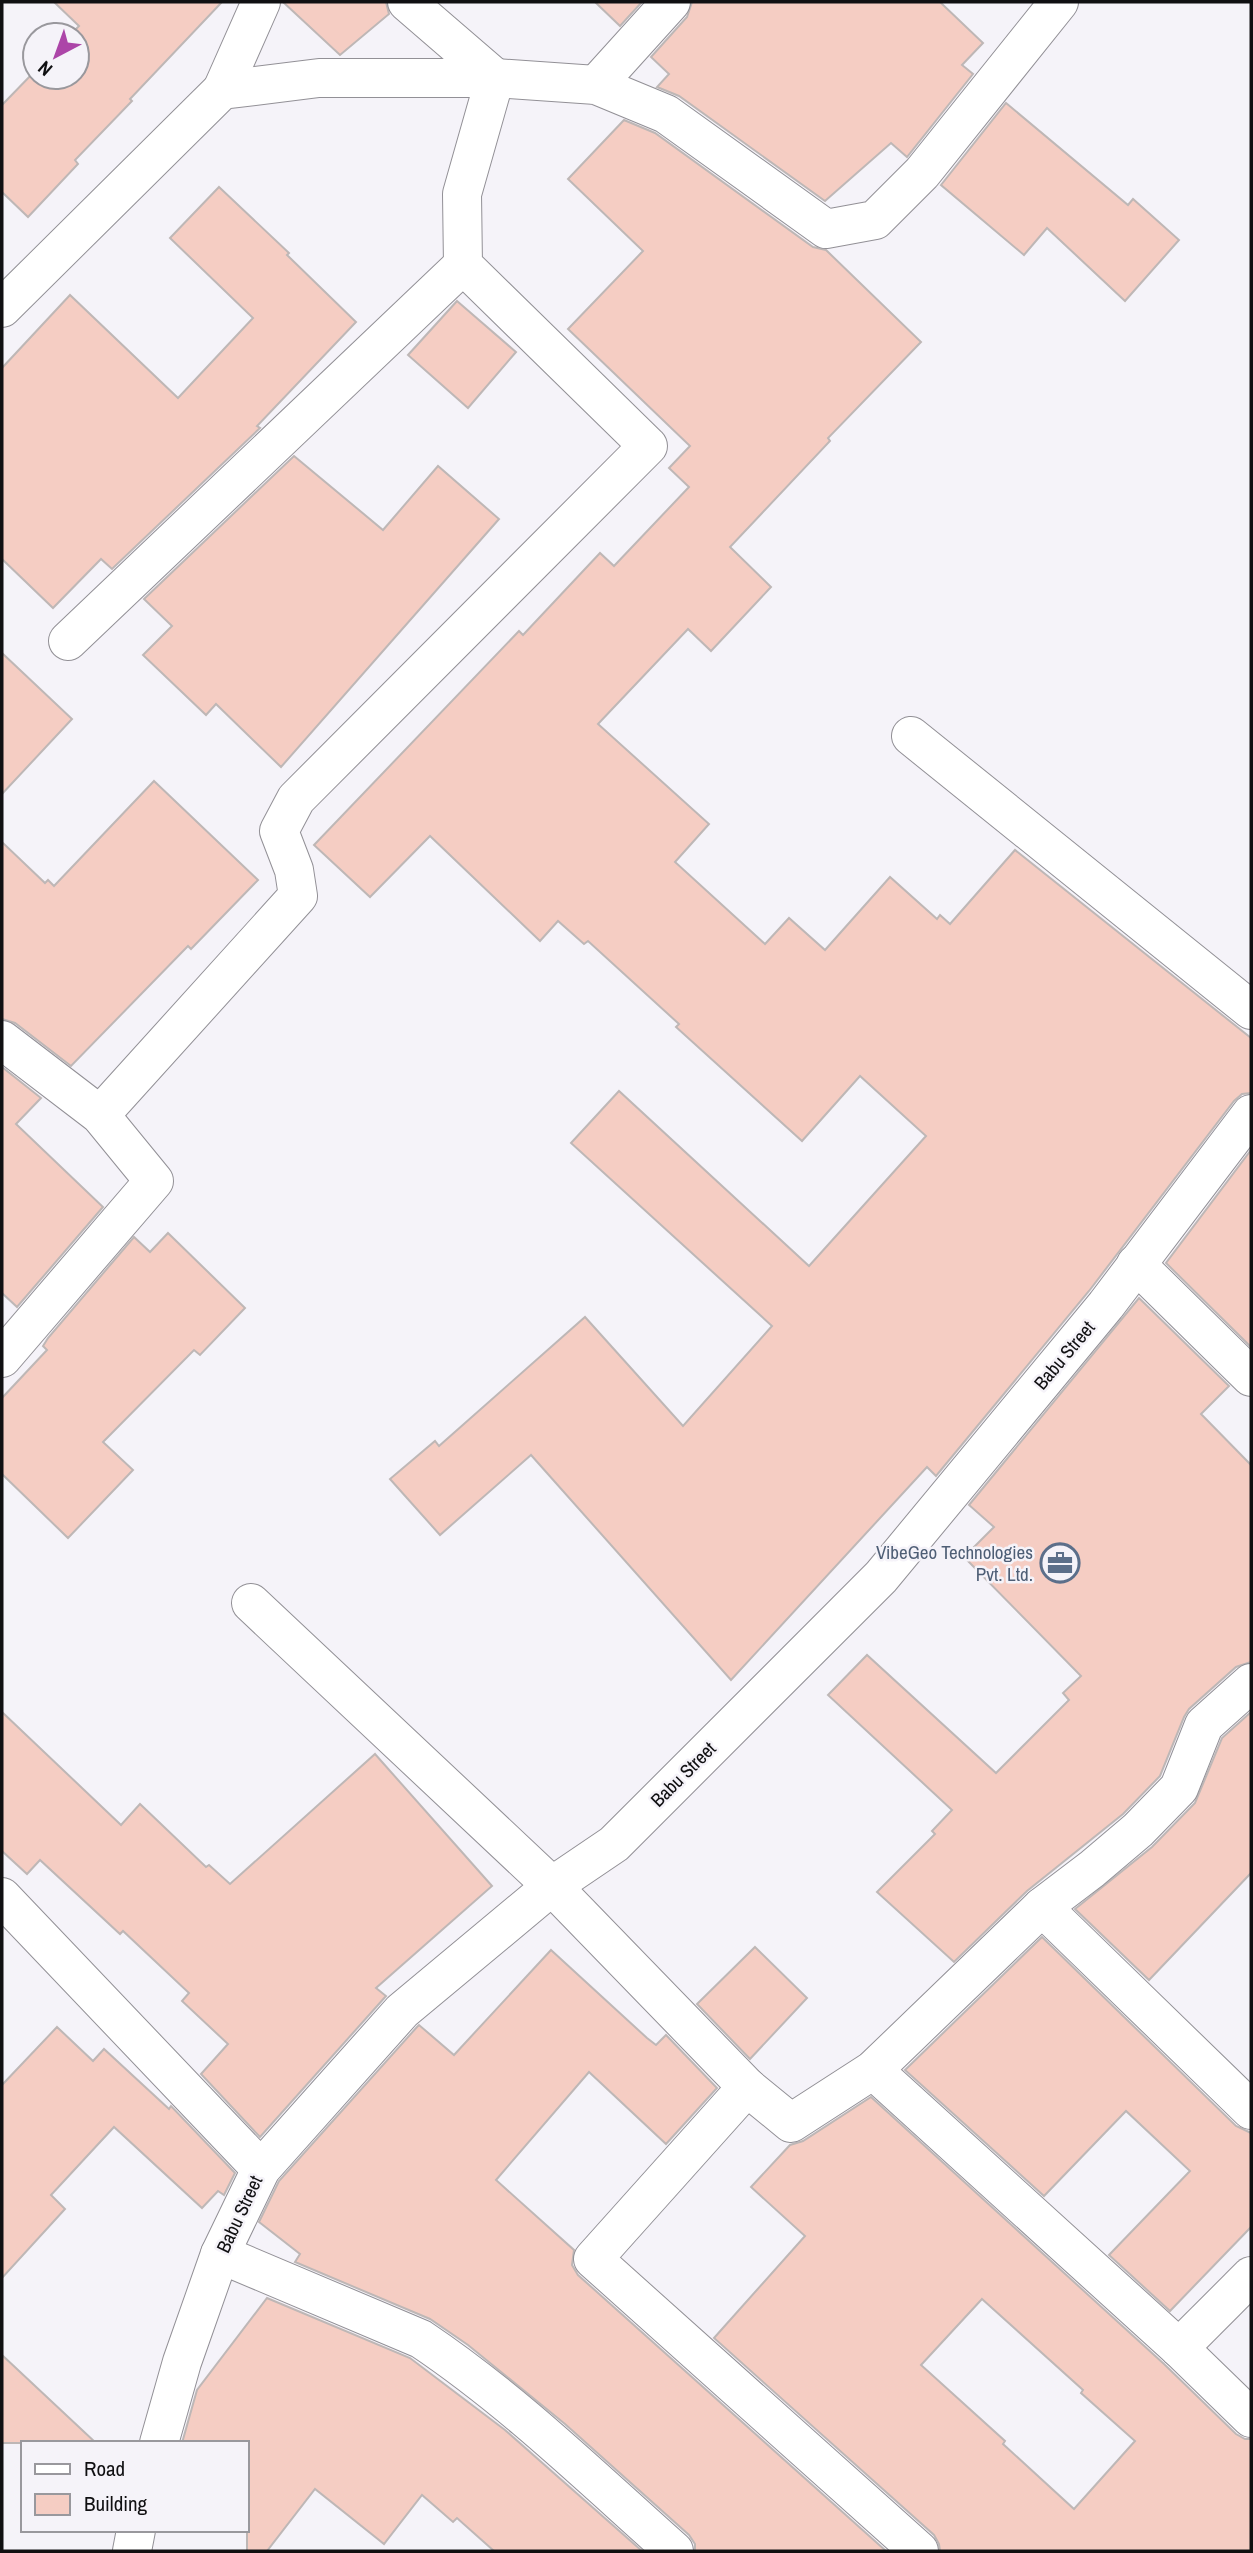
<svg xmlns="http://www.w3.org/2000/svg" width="1253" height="2553" viewBox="0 0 1253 2553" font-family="'Archivo Narrow',sans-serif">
	<rect width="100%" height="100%" fill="#f5f3f9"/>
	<g fill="#f5cdc3" stroke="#beb7b6" stroke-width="2" fill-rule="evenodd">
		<path d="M54,2H222L130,99L132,101L75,160L78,164L28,217L2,192V105L35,71V77H77V35H70L79,26Z"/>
		<path d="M283,2H386L389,14L340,55Z"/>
		<path d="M595,2H642L620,26Z"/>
		<path d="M692,2H940L983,43L962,65L973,74L907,157L891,143L825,201L679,96L657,87L669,74L651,57L687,17Z"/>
		<path d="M1006,103L1128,205L1133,199L1179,240L1125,301L1047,228L1024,255L941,185Z"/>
		<path d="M624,120L655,133L813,247L826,250L921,342L828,438L830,441L730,547L771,587L711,651L688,629L598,724L709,824L675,862L765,944L789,918L825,950L890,877L937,919L940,915L950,924L1015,850L1251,1038V1093L1242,1094L1234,1101L1089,1291L936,1476L927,1467L731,1680L531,1455L440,1535L390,1479L435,1441L439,1446L585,1317L683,1426L772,1326L571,1143L619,1091L809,1266L926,1136L860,1076L802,1141L676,1027L679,1024L588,941L584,944L558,921L540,941L430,836L370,897L314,845L519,631L523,635L600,553L614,566L689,487L669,468L690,446L568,329L643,251L568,179Z"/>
		<path d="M219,187L289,253L287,255L356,322L257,426L260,428L112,569L101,559L53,608L2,559V368L70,295L178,398L253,318L170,238Z"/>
		<path d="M457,301L516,352L468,408L408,355Z"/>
		<path d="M294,456L383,530L438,466L499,519L281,767L216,704L206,715L143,655L172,626L144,599Z"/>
		<path d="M2,653L72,719L2,794Z"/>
		<path d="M154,781L258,880L191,949L188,946L71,1066L15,1023L2,1019V842L45,883L48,880L54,886Z"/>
		<path d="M2,1067L41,1098L16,1124L103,1207L17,1307L2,1293Z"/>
		<path d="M1251,1150V1347L1166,1263Z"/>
		<path d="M168,1233L245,1308L200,1355L194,1350L103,1442L133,1470L68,1538L2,1474V1398L47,1350L43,1346L48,1338L134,1237L150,1252Z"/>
		<path d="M1139,1298L1229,1386L1201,1414L1251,1465V1662L1236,1667L1189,1709L1184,1717L1160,1776L1123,1814L1027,1891L954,1962L877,1892L935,1834L932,1831L952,1810L828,1695L867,1655L996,1773L1069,1700L1063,1693L1081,1676L964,1557L994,1527L969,1505Z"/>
		<path d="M2,1712L121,1825L140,1804L206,1867L209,1865L230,1884L375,1754L492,1886L376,1988L386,1996L260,2137L201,2074L228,2044L182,2001L189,1993L123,1931L120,1934L40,1860L27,1874L2,1851Z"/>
		<path d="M1251,1712V1873L1149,1980L1075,1909L1152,1847L1195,1803L1222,1738Z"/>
		<path d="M1042,1937L1236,2126L1251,2133V2227L1170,2311L1109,2255L1190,2171L1126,2111L1044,2196L905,2070Z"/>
		<path d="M755,1947L807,1998L750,2059L697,2004Z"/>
		<path d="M551,1950L647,2038L656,2045L666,2035L717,2088L666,2144L589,2072L496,2180L574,2250L572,2265L578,2275L886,2551H695V2544L689,2535L565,2424L468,2345L430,2319L295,2262L300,2254L259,2222L279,2181L417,2027L419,2025L454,2055Z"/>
		<path d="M57,2027L93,2061L104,2049L169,2109L171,2106L235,2173L224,2195L218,2191L202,2208L114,2127L51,2195L65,2209L2,2278V2085Z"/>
		<path d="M871,2097L1164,2364L1236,2434L1245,2439H1251V2551H940L939,2544L934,2535L714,2338L805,2236L751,2187L790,2145L803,2141ZM982,2299L1083,2390L1081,2393L1135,2441L1074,2509L1003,2444L1005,2441L921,2365Z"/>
		<path d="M267,2298L410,2358L505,2430L642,2551H494L457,2518L453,2522L422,2495L384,2544L315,2489L267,2551H247V2443H182L197,2390Z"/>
		<path d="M2,2355L96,2443H2Z"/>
	</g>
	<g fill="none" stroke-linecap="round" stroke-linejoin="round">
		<g stroke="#929096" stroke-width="40">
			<g id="street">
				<path d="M596,85L671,2"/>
				<path d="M222,90L261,2"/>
				<path d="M2,308L222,90L319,78H495L596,85L666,114L826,229L875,220L922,173L1059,2"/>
				<path d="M68,641L463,265"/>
				<path d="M911,736L1251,1010"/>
				<path d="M2,1040L100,1115L154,1181L2,1358"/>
				<path d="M100,1115L298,896L294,870L279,831L296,799L648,446L463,265L462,194L495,78L407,2"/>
				<path d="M1136,1264L1251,1377"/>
				<path d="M251,1603L552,1886L747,2087L791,2123L873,2070L1042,1907L1092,1869L1138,1830L1179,1788L1204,1725L1251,1683"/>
				<path d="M2,1897L261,2169"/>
				<path d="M1042,1907L1251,2110"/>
				<path d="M873,2070L1179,2348L1251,2418"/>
				<path d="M747,2087L593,2259L919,2551"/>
				<path d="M220,2254L421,2339C512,2400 592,2478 674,2551"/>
				<path d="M1179,2348L1251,2276"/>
				<path d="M159,2443L182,2362L220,2254L261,2169L402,2011L552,1886L614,1844L881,1577L1106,1305L1251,1114"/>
				<path d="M132,2551L136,2530"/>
			</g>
		</g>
		<use href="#street" stroke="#fff" stroke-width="38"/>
	</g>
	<defs>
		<g id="office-ring" transform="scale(2.0125)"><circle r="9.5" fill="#f5f3f9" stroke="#5c6f8a" stroke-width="1.5"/><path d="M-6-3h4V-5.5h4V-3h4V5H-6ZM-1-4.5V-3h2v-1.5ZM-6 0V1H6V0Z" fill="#5c6f8a"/></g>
	</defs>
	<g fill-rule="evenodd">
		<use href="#office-ring" x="1060" y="1563"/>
	</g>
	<g text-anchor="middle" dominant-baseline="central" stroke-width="5" stroke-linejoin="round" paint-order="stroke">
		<g font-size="19" fill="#101012" stroke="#f5f3f9">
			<text transform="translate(1064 1355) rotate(-50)">Babu Street</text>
			<text transform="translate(683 1774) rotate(-45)">Babu Street</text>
			<text transform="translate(239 2214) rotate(-65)">Babu Street</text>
		</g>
		<g font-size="19" fill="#4e5e75" stroke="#f5f3f9" text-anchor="end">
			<text x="1033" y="1552">VibeGeo Technologies<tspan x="1033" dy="22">Pvt. Ltd.</tspan></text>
		</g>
	</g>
	<rect width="1253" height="2553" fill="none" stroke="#101012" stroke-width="7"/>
	<rect x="21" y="2441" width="228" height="91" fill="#f5f3f9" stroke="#99989d" stroke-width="2"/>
	<rect x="35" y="2464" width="35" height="10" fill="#ffffff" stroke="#99989d" stroke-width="2"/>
	<text x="84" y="2476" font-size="21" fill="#101012">Road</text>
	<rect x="35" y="2494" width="35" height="21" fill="#f5cdc3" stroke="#99989d" stroke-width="2"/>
	<text x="84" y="2511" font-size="21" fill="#101012">Building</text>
	<g transform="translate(56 56) rotate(221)"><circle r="33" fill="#f5f3f9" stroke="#99989d" stroke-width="2"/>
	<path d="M0-5L12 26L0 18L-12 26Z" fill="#ac45a8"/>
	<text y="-10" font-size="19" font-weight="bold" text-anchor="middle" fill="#101012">N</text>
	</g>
</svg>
